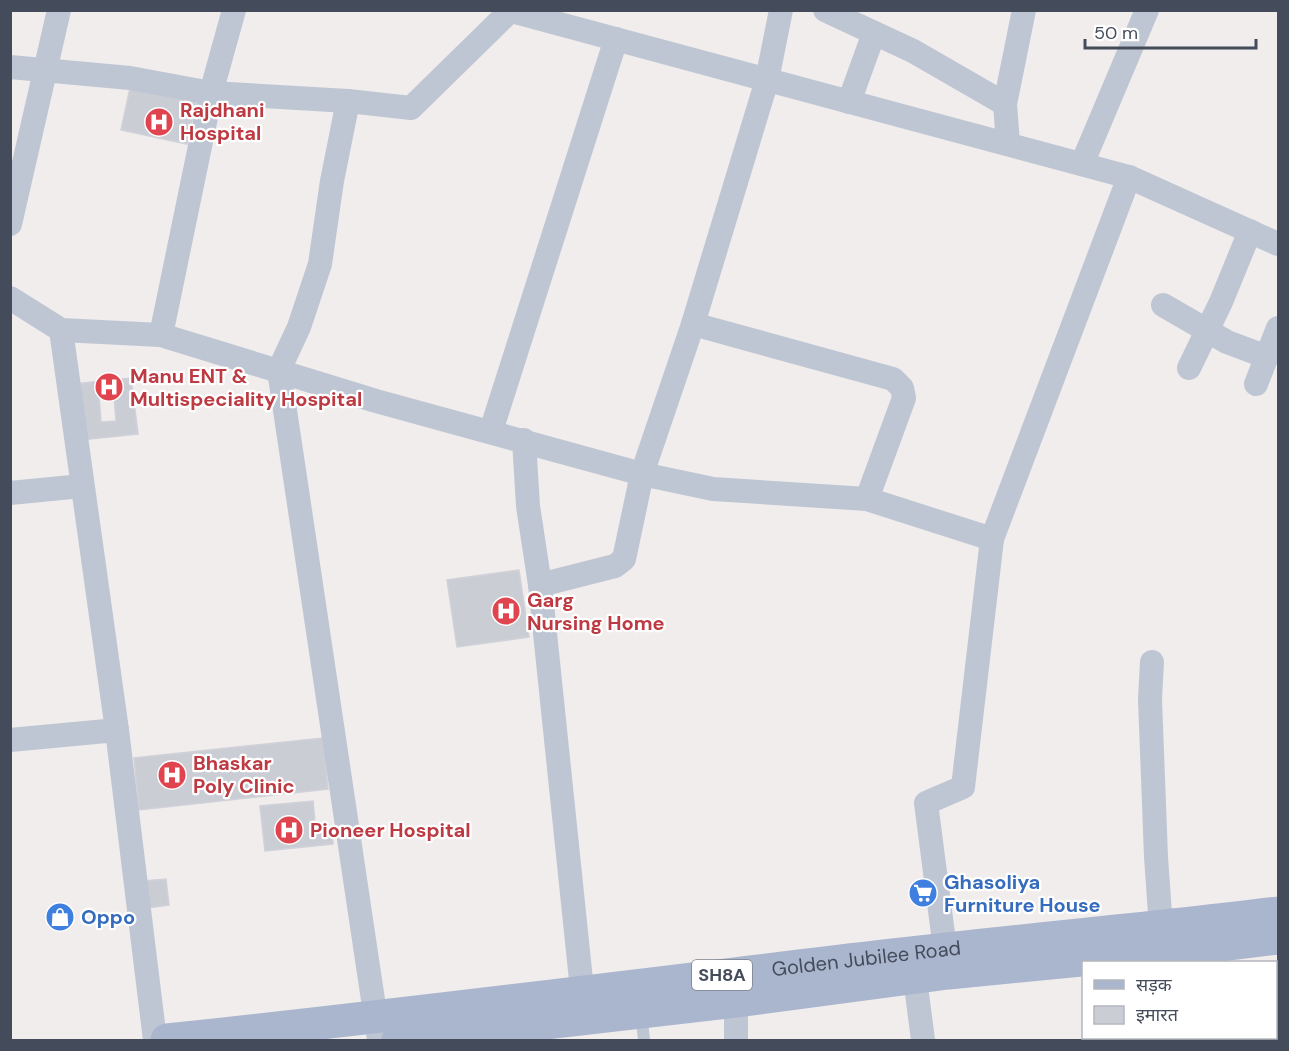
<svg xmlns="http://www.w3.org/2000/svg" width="1289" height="1051" viewBox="0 0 1289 1051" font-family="'DM Sans','Noto Sans Devanagari',sans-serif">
	<rect width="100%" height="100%" fill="#f0edec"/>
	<g fill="#cbcdd5" stroke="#d0d1d9" stroke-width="1.5" fill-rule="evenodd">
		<path d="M130,88L196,102L187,144L121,130Z"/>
		<path d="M131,378L138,434L81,440L74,384ZM114,395L116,421L101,422L99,396Z"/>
		<path d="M519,570L529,637L457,647L447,580Z"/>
		<path d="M323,738L328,789L139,810L134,758Z"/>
		<path d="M313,801L316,833L332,831L333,844L265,851L260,806Z"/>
		<path d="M166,879L169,905L147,908L144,881Z"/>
	</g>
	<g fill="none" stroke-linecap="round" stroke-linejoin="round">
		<path stroke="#bfc6d3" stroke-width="12" d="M641,1012L644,1040"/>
		<g stroke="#bfc6d3" stroke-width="24">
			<path d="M825,10L913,51L1005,104"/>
			<path d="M10,67L130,78L211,93L348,101L411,108L511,10"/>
			<path d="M348,101L332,181L320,264L299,327L279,370L379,1040"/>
			<path d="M849,102L874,33"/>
			<path d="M1008,144L1005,104L1024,10"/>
			<path d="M1082,164L1147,10"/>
			<path d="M1129,177L1278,244"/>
			<path d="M10,224L59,10"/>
			<path d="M10,298L61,330L161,335L376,401L642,474L713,489L867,499L992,539L1129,177L511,11"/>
			<path d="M1163,305L1227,342L1267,357"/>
			<path d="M693,324L893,379L902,388L904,398L867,499"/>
			<path d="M61,330L117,730L155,1040"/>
			<path d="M161,335L211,93L234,10"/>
			<path d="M1189,368L1221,302L1250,231"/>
			<path d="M1256,384L1278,328"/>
			<path d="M491,431L616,39"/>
			<path d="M524,440L528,506L540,585L584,1009"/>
			<path d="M10,493L82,486"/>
			<path d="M540,585L615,566L624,559L642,474L693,324L767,80L781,10"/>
			<path d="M1152,662L1150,699L1156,857L1161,928"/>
			<path d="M10,740L117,730"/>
			<path d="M945,949L926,803L963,787L992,539"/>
			<path d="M913,963L923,1040"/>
			<path d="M736,1001V1040"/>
		</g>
		<g stroke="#aab5ce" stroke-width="33">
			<path id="s1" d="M167,1040C409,1015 651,983 893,955C1021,940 1150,929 1278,913"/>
			<path d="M398,1040L736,1001L948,973L1163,952L1278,938"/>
		</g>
	</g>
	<defs>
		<g id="hospital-disc" transform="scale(1.5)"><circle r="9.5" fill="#e0444e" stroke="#fff"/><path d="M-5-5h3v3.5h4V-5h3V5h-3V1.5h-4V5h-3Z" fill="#fff"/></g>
		<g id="supermarket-disc" transform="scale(1.5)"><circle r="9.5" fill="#3f7fe0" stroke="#fff"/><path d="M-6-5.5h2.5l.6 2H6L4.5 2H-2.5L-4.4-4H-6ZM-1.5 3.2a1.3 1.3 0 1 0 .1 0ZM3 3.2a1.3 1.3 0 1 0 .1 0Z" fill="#fff"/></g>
		<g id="shop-disc" transform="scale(1.5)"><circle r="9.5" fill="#3f7fe0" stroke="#fff"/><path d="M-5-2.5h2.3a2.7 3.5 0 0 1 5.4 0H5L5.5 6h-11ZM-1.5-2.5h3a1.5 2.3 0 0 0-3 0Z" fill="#fff"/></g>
	</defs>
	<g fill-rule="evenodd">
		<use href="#hospital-disc" x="159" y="122"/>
		<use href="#hospital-disc" x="109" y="387"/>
		<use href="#hospital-disc" x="506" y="611"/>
		<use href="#hospital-disc" x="172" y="775"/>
		<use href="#hospital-disc" x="289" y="830"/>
		<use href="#supermarket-disc" x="923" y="893"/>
		<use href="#shop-disc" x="60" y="917"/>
	</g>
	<g text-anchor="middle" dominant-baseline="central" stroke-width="4.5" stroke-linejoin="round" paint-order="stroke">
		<rect fill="#fff" stroke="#7c828c" stroke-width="1.5" x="692" y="960" width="60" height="30" rx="4.5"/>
		<g font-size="18" font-weight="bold" fill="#444c5b">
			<text x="722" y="975">SH8A</text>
		</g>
		<g font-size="20" font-weight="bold" fill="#be3a42" stroke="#fff" text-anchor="start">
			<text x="180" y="110">Rajdhani<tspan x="180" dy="23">Hospital</tspan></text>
			<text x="130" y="376">Manu ENT &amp;<tspan x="130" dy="23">Multispeciality Hospital</tspan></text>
			<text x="527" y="600">Garg<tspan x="527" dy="23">Nursing Home</tspan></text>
			<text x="193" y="763">Bhaskar<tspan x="193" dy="23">Poly Clinic</tspan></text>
			<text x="310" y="830">Pioneer Hospital</text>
		</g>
		<g font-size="20" font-weight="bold" fill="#366cbe" stroke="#fff" text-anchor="start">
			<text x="944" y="882">Ghasoliya<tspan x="944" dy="23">Furniture House</tspan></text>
			<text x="81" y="917">Oppo</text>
		</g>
		<g font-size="20" fill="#444c5b" stroke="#fff">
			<text stroke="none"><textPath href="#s1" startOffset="704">Golden Jubilee Road</textPath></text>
		</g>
	</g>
	<rect width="1289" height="1051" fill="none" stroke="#444c5b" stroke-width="24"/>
	<rect x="1082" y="961" width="195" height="78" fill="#ffffff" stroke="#b4b7bd" stroke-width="1.5"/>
	<rect x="1094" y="980" width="30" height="9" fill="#aab5ce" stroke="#b4b7bd" stroke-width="1.5"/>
	<text x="1136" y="991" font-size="18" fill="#444c5b">सड़क</text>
	<rect x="1094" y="1006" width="30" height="18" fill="#cbcdd5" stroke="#b4b7bd" stroke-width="1.5"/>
	<text x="1136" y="1021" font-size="18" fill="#444c5b">इमारत</text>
	<path d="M1085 39v9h171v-9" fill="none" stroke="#444c5b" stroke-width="3"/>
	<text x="1094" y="39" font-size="18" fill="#444c5b" stroke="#ffffff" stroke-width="4.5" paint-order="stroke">50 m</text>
</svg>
